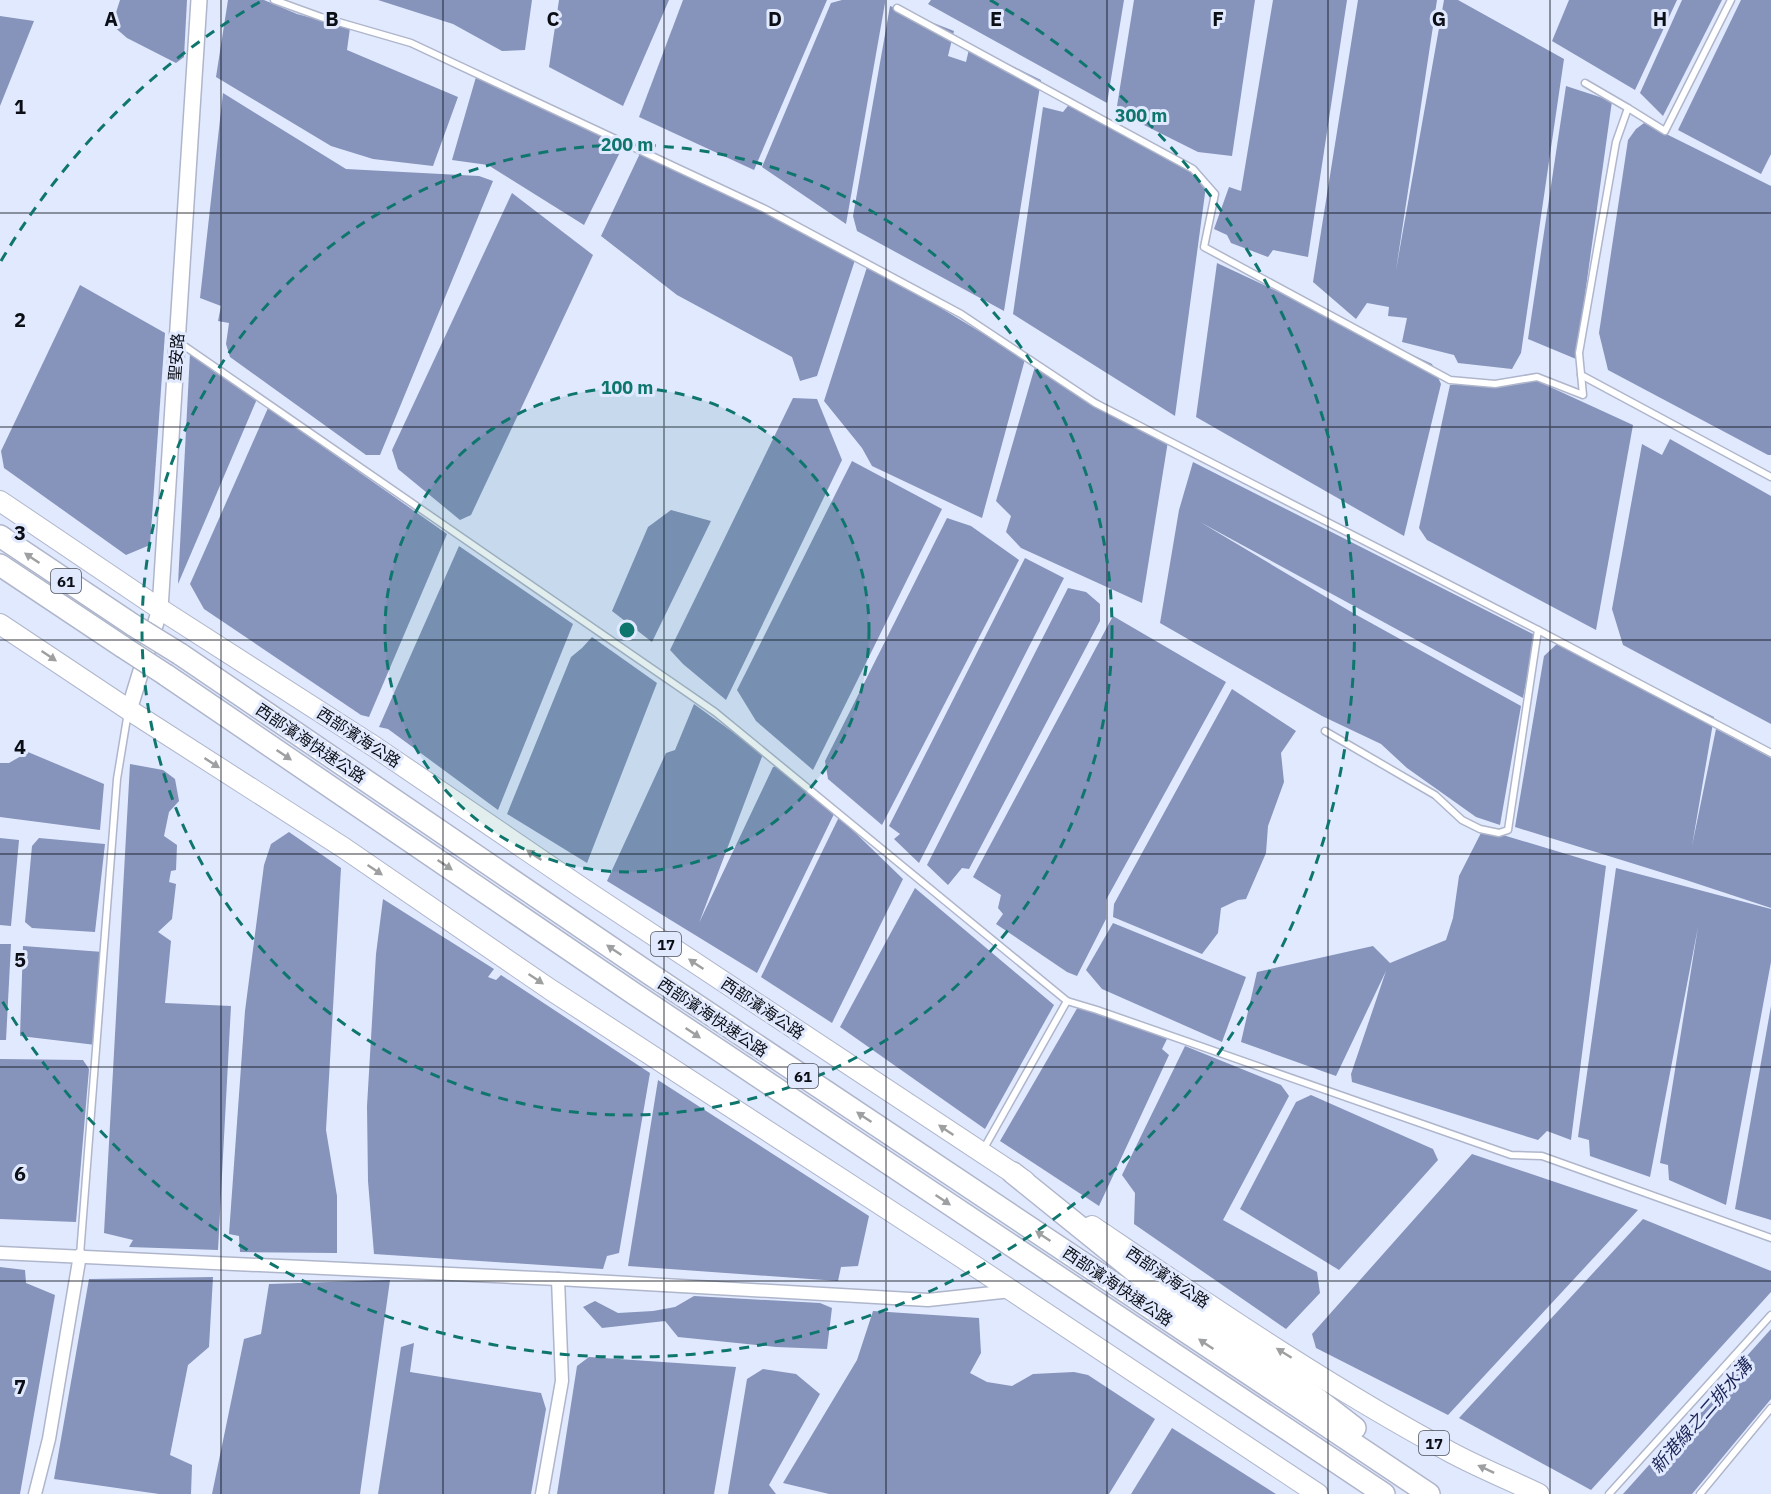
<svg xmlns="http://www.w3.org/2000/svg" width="1771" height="1494" viewBox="0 0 1771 1494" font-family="'IBM Plex Sans','Noto Sans TC',sans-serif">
	<rect width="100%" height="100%" fill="#e1e9ff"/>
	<g fill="#8693bb">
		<path d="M120,0H187L184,57L176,63L127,38L112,25Z"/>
		<path d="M228,0H264L297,14L350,28L347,50L458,97L433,166L373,159L331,146L216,77Z"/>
		<path d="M378,0H532L525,50L502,51L453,24Z"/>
		<path d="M559,0H669L623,106L549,67Z"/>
		<path d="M683,0H827L754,170L639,117Z"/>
		<path d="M842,0H885V3L846,224L762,167L831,3Z"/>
		<path d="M931,0H1124L1107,103L928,4Z"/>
		<path d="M1134,0H1255L1232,156L1198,152L1138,122L1117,106Z"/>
		<path d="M1273,0H1347L1308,257L1273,250L1268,257L1231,243L1227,235L1214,229L1229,187L1241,191Z"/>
		<path d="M1358,0H1437L1396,270L1444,0H1458L1564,59L1521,353L1512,369L1458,363L1454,355L1402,342L1407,318L1388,316L1389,307L1367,303L1356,319L1313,282Z"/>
		<path d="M1569,0H1677L1635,90L1552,41Z"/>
		<path d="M1682,0H1722L1663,116L1640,93Z"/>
		<path d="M1741,0H1771V154L1761,174L1678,130Z"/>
		<path d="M890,6L954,31L948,56L966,62L970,45L1041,80L1004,311L857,231L853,216Z"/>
		<path d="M0,16L34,21L0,106Z"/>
		<path d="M478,70L624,144L584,225L488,165L452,160Z"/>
		<path d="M1566,86L1612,101L1576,359L1528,339Z"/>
		<path d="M223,93L346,169L479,176L493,181L380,455H366L230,357L226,344L229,323L218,321L221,306L200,298Z"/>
		<path d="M1071,102L1198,168L1206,186L1175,416L1013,314L1043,107L1063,112Z"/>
		<path d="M1644,123L1771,186V455H1768L1608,370L1599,333L1628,140L1636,129Z"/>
		<path d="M643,147L757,203L855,260L817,376L800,381L792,357L677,295L601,236Z"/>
		<path d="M512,193L593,255L471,515L460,520L398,469L392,450Z"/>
		<path d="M1217,263L1432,364L1441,384L1404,536L1196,417Z"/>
		<path d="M868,264L1025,359L982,518L872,466L862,448L824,401Z"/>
		<path d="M80,285L165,333L150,545L126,555L4,468L1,451Z"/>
		<path d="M190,353L257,399L178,584Z"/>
		<path d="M1036,363L1168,441L1142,603L1021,548L1006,532L1011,516L996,501Z"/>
		<path d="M1537,381L1633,425L1596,630L1427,540L1419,528L1450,385Z"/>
		<path d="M793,398L817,399L842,460L726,700L683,664L670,650Z"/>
		<path d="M268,408L447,534L369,717L361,715L204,609L190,584Z"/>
		<path d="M1670,439L1771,496V724L1623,645L1612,609L1642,444L1662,455Z"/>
		<path d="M852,461L942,509L813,770L756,721L737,690Z"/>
		<path d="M1193,462L1535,635L1523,698L1200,522L1353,613L1521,706L1500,825L1476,817L1407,768L1381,744L1322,716L1160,623L1179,510Z"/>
		<path d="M671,510L711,521L652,642L612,611L648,527Z"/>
		<path d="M947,518L971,526L1019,560L882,825L828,779L825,761Z"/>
		<path d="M459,546L573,624L498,810L388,729L379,727Z"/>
		<path d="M1025,558L1064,578L919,863L894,839L900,834L889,826Z"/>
		<path d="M1068,588L1086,592L1100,604V621L969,869L962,868L948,885L927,865Z"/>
		<path d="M1113,616L1226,682L1106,900V919L1077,976L1067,972L996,924L1003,914L998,908L1001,895L973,877Z"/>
		<path d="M592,637L657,683L587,863L507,814L571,657L582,648Z"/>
		<path d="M1559,642L1714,717L1692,846L1716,729L1771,758V908L1686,880L1515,827L1544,656Z"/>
		<path d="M1232,689L1296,731L1281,753L1284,782L1268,826L1266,853L1246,899L1238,900L1221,908L1218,933L1202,954L1113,917L1114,904Z"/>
		<path d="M694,704L763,754L699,923L773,767L779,766L834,814L757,973L607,881L666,753L675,750Z"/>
		<path d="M28,752L104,784L100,830L0,817V763H9Z"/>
		<path d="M130,764L163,770L175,779L179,801L169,812L164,836L177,845L176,870L171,871L169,882L176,884L172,919L158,932L171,941L165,1003L231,1006L218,1250L129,1247L133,1240L104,1233Z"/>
		<path d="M839,817L903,879L832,1023L761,977Z"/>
		<path d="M1483,829L1606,866L1571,1140L1547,1131L1538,1140L1352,1082L1351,1074L1386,971L1336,1076L1241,1042L1257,972L1373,946L1390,963L1446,940L1453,918L1459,876Z"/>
		<path d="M289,832L341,868L326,1130L337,1196V1253L240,1252L239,1236L229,1234L245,1011L264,865L271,844Z"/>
		<path d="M0,838L19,840L11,926L0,925Z"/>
		<path d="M39,838L105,844L95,932L32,928L25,922L32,846Z"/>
		<path d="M1616,868L1771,909V962L1726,1205L1669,1180L1668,1165L1660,1163L1698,927L1650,1177L1590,1156L1589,1140L1578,1137Z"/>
		<path d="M915,888L1054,1005L985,1129L840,1027Z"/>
		<path d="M383,899L494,969L488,977L496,980L501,975L650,1073L619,1253L607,1256L603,1269L374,1254L368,1181L367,1106L376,954Z"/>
		<path d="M1113,923L1246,977L1222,1042L1102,989L1086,970Z"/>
		<path d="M0,944H11L6,1040H0Z"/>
		<path d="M23,946L103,952L96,1045L20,1036Z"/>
		<path d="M1079,1005L1167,1039L1162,1049L1169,1055L1099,1206L1000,1141Z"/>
		<path d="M1771,1006V1220L1735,1209Z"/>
		<path d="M1185,1046L1281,1085L1289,1096L1223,1220L1317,1272L1320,1293L1286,1329L1134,1224L1135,1193L1122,1175Z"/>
		<path d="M0,1059L83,1060L89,1069L76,1222L0,1219Z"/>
		<path d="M658,1080L869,1216L858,1266L841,1267L838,1281L628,1266Z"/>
		<path d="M1311,1095L1433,1149L1438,1160L1339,1270L1240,1209L1296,1102Z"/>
		<path d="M1472,1154L1638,1210L1448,1415L1316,1348L1312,1334Z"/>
		<path d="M1643,1219L1771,1271V1292L1591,1490L1459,1418Z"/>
		<path d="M0,1267L25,1270L26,1283L55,1295L20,1494H0Z"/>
		<path d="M213,1277L209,1347L188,1365L170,1455L192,1465L191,1494H159L54,1479L89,1279Z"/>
		<path d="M390,1280L360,1494H212L244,1339L261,1334L269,1284Z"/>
		<path d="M694,1296L820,1303L832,1308L827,1349L776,1347L678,1337L665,1321L602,1328L583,1307L595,1301L618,1313L653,1311L675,1307Z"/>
		<path d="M873,1311L979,1318L981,1353L970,1373L987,1382L1012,1386L1033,1374L1074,1372L1088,1375L1155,1419L1109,1494H829L783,1483L857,1360Z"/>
		<path d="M1771,1329V1399L1692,1494H1623Z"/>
		<path d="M414,1343L410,1372L541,1393L546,1409L531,1494H378L401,1347Z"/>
		<path d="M589,1357L736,1367L714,1494H557L577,1366Z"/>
		<path d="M763,1369L796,1374L820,1394L769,1485L776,1494H728L747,1379Z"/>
		<path d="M1172,1428L1276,1494H1131Z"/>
	</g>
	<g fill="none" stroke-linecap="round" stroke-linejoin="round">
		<g stroke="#afb6cb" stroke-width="9">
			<g id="service">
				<path d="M274,0L321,17L411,43L765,209L961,314L1095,403L1538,630L1771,753"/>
				<path d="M897,8L1193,169L1215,194L1204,247L1450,380L1495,384L1537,377L1583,395L1579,353L1616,142L1628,108L1665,131L1731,0"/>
				<path d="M1585,83L1628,108"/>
				<path d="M180,343L715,712L1067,1001L1097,1010L1511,1155L1542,1156L1771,1238"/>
				<path d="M1581,375L1771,477"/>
				<path d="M1325,731L1435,795L1462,820L1480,829L1499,833L1508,830L1538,630"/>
				<path d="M983,1150L1067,1001"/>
				<path d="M80,1255L117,779L128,712"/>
				<path d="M1609,1494L1771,1315"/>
				<path d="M1700,1494L1771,1408"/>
			</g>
		</g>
		<g stroke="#afb6cb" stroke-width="15">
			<g id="minor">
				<path d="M0,1253L558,1279L928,1300L1011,1291"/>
				<path d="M35,1494L49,1439L80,1255"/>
				<path d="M542,1494L562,1381L558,1279"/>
			</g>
		</g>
		<g stroke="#afb6cb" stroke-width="18">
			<path id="tertiary" d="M129,710L160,609L199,0"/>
		</g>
		<g stroke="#afb6cb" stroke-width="22">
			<g id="primary">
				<path d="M0,501L160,609L375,747L585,890L1025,1181"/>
				<path d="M0,624L129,710L344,848L551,990L955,1253L1318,1494"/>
				<path d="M1092,1226C1209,1305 1327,1386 1452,1453C1480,1468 1510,1480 1539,1494"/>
			</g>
		</g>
		<g stroke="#afb6cb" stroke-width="24">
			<g id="trunk">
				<path d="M0,536L133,625"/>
				<path d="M0,565L123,647"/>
				<path d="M180,654L647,972L1429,1494"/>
				<path d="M166,675L633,993L1384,1494"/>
				<path d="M1013,1173L1164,1295L1315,1397L1355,1428"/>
			</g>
		</g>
		<use href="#service" stroke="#fff" stroke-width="6"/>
		<use href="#minor" stroke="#fff" stroke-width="12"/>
		<use href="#tertiary" stroke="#fff" stroke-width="15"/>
		<use href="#primary" stroke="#fff" stroke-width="20"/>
		<use href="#trunk" stroke="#fff" stroke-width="21"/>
		<g stroke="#afb6cb" stroke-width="24" stroke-linecap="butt">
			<g id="trunk-bridge">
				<path d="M133,625L180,654"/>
				<path d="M123,647L166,675"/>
			</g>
		</g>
		<use href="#trunk-bridge" stroke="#fff" stroke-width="21"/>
	</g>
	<defs><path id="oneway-solid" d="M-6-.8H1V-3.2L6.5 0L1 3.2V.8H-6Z" transform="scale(1.5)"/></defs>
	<g fill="#9d9fa1">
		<use href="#oneway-solid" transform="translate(32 558) rotate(-146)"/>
		<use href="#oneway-solid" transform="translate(49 656) rotate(34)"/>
		<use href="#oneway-solid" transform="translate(284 755) rotate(34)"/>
		<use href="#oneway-solid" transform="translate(212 763) rotate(33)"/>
		<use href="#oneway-solid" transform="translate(534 855) rotate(-146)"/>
		<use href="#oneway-solid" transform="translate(445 865) rotate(34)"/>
		<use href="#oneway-solid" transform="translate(375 870) rotate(34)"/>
		<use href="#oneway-solid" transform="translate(614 950) rotate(-146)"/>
		<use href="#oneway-solid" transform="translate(696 964) rotate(-146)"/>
		<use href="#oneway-solid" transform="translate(536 979) rotate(34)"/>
		<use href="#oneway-solid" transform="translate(693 1033) rotate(34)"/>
		<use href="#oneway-solid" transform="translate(864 1117) rotate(-146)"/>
		<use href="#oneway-solid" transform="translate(946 1130) rotate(-146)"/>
		<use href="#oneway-solid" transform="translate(943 1200) rotate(34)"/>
		<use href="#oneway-solid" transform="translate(1043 1236) rotate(-146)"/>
		<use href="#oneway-solid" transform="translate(1206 1344) rotate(-146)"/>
		<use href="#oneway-solid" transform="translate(1284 1353) rotate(-148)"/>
		<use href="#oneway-solid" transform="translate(1486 1469) rotate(-155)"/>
	</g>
	<path fill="none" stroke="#0b0e15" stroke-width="1.5" stroke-opacity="0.55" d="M221,0V1494M443,0V1494M664,0V1494M886,0V1494M1107,0V1494M1328,0V1494M1550,0V1494M0,213H1771M0,427H1771M0,640H1771M0,854H1771M0,1067H1771M0,1281H1771"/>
	<circle cx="627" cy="630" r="242" fill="#0f766e" fill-opacity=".12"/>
	<g fill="none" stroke="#0f766e" stroke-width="3" stroke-dasharray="10 8">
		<circle cx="627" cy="630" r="242"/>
		<circle cx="627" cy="630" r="485"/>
		<path d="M1 261A727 727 0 0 1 263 0M990 0A727 727 0 1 1 1 999"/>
	</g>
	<g text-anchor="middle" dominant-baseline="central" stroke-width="6" stroke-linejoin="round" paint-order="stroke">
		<g fill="#e1e9ff" stroke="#4b505b" stroke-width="1.5">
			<rect x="51" y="569" width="30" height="24" rx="4.5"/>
			<rect x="651" y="932" width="30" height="24" rx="4.5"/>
			<rect x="788" y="1064" width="30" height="24" rx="4.5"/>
			<rect x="1419" y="1431" width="30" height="24" rx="4.5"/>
		</g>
		<g font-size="15" font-weight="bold" fill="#0b0e15">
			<text x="66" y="581">61</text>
			<text x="666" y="944">17</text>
			<text x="803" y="1076">61</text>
			<text x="1434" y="1443">17</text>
		</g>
		<g font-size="16" fill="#0b0e15" stroke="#e1e9ff">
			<text transform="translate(176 357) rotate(-86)">聖安路</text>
			<text transform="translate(359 737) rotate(33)">西部濱海公路</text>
			<text transform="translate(311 743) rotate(34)">西部濱海快速公路</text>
			<text transform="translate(763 1008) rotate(34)">西部濱海公路</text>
			<text transform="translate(713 1017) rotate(34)">西部濱海快速公路</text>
			<text transform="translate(1168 1277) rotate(34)">西部濱海公路</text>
			<text transform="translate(1118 1286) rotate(34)">西部濱海快速公路</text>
		</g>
		<g font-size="18" font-style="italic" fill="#1a2457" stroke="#e1e9ff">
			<text transform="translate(1701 1416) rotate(-49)">新港線之二排水溝</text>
		</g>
	</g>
	<g font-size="20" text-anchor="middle" font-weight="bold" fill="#0b0e15" stroke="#e1e9ff" stroke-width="6" stroke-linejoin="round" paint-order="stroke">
		<text x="111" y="26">A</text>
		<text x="332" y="26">B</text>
		<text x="553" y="26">C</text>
		<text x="775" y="26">D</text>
		<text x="996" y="26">E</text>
		<text x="1218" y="26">F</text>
		<text x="1439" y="26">G</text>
		<text x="1660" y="26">H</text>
		<text x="20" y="114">1</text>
		<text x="20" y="327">2</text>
		<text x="20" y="540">3</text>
		<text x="20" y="754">4</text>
		<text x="20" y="967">5</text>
		<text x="20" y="1181">6</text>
		<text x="20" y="1394">7</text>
	</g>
	<circle cx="627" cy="630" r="9" fill="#0f766e" stroke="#e1e9ff" stroke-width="3"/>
	<g font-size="18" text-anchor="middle" font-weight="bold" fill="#0f766e" stroke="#e1e9ff" stroke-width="6" stroke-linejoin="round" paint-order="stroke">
		<text x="1141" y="122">300 m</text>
		<text x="627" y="151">200 m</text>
		<text x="627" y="394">100 m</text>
	</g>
</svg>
